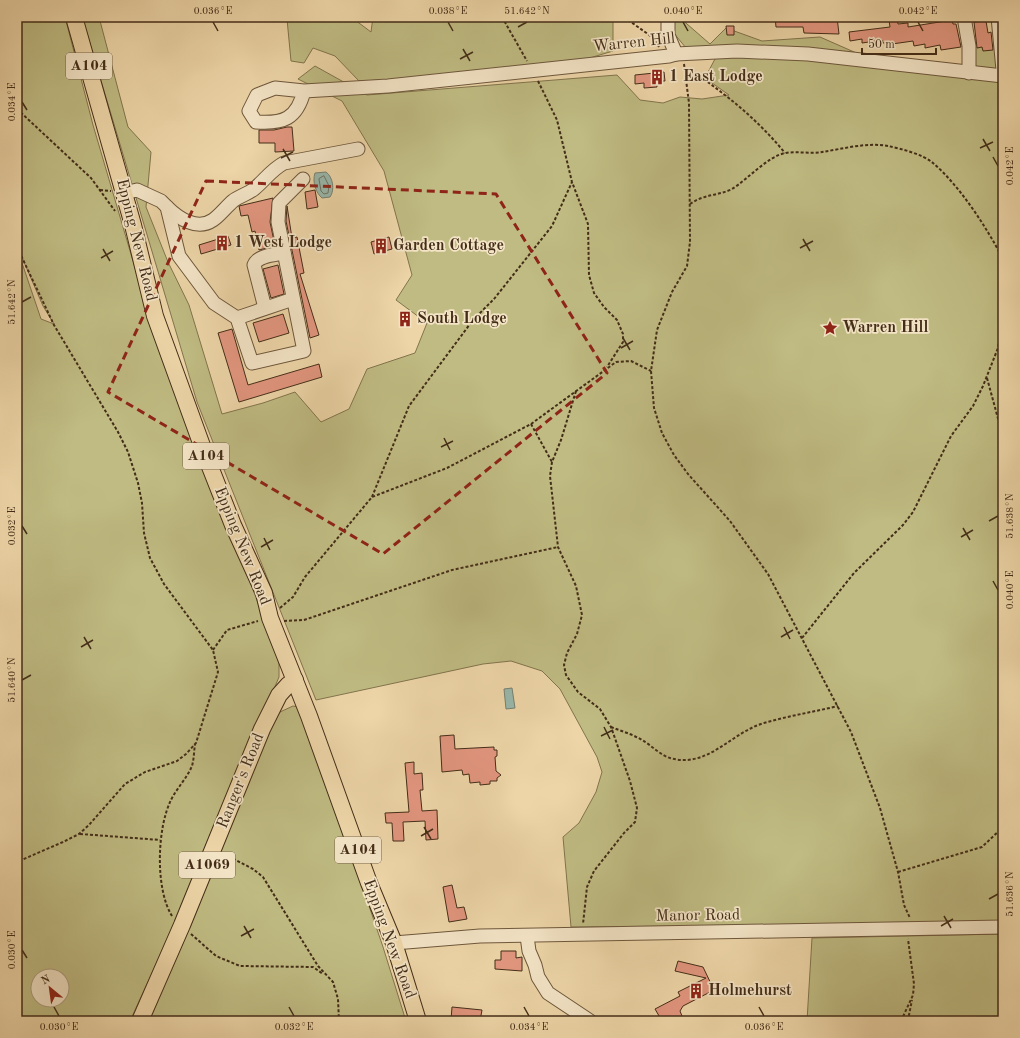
<svg xmlns="http://www.w3.org/2000/svg" width="1020" height="1038" viewBox="0 0 1020 1038" font-family="'Old Standard TT',serif">
	<rect width="100%" height="100%" fill="#edd5a7"/>
	<filter id="stains"><feTurbulence type="fractalNoise" baseFrequency=".005" numOctaves="4"/><feColorMatrix values="0 0 0 0 .2 0 0 0 0 .09 0 0 0 0 .02 0 0 0 .5 -.17"/></filter>
	<radialGradient id="worn" r=".72"><stop offset=".6" stop-color="#630" stop-opacity="0"/><stop offset="1" stop-color="#630" stop-opacity=".3"/></radialGradient>
	<g fill="#bfbb82" stroke="#82744d" fill-rule="evenodd">
		<path d="M17,17H65L93,125L143,295L274,646L279,664V677L182,907L130,1021H17V248L41,319L54,324L43,306L17,246ZM38,976H62V1000H38Z"/>
		<path d="M82,17H99L128,127L151,152L146,207L168,262L189,305L222,414L263,403L295,392L321,422L349,409L367,369L415,353L427,323L396,300L412,275L384,171L342,101L298,79L315,66L367,95L617,75L640,100L663,103L680,97L702,99L729,95L705,78L716,57L691,54L672,31V17H679L710,44L726,28L762,41L820,37L895,70L969,71L972,40L988,39L1003,59V923L571,927L563,837L579,823L596,792L602,772L597,757L560,689L542,671L511,661L483,664L316,700L197,402Z"/>
		<path d="M290,17H351L371,32L373,17H613V51L563,66L429,78L359,81L335,56L313,48L304,63L291,61L287,19Z"/>
		<path d="M293,706L298,707L304,715L383,947L406,1021H145L272,721L280,712Z"/>
		<path d="M1003,934V1021H807L812,938Z"/>
	</g>
	<g fill="#99b8ac" stroke="#778071">
		<path d="M326,172C333,177 335,190 330,197L322,198C316,193 312,182 315,173Z"/>
		<path d="M512,688L515,708L506,709L504,689Z"/>
	</g>
	<g fill="none" stroke-linecap="round" stroke-linejoin="round">
		<path stroke="#6e7262" stroke-width="1" d="M324,176L329,186L328,193L324,194L321,191L319,179Z"/>
	</g>
	<g fill="#e2967f" stroke="#442d18">
		<path d="M775,17H837L839,34L804,33L803,27H776Z"/>
		<path d="M897,18L898,24L908,23V27L952,20L953,24H956L961,47L941,50L940,45L925,48V44L914,46L913,41L892,44V42L883,43L882,40L862,43V39L850,41L849,32L890,27L889,20Z"/>
		<path d="M986,21L988,33L991,32L993,50L983,51L982,47L977,48L974,22Z"/>
		<path d="M726,26H734V35H727Z"/>
		<path d="M664,72L665,81H657V87L644,88V83L635,84V75Z"/>
		<path d="M287,127H292L294,151L275,152V143H259V130H274Z"/>
		<path d="M315,190L318,207L307,209L305,192Z"/>
		<path d="M273,198L270,222L275,246L259,250L255,231L252,232L248,215L241,216L239,206Z"/>
		<path d="M287,206L292,238L297,237L304,273L300,274L319,335L310,338L286,221Z"/>
		<path d="M228,236L231,245L201,254L199,245Z"/>
		<path d="M389,237L392,249L374,254L371,242Z"/>
		<path d="M278,265L284,294L271,298L263,269Z"/>
		<path d="M407,313L410,322L403,324L400,315Z"/>
		<path d="M283,314L289,333L259,342L253,323Z"/>
		<path d="M232,329L248,385L319,364L322,377L239,402L218,333Z"/>
		<path d="M454,735L455,749L494,747V750H497V756L495,757L496,771L501,775L497,778V781H490V784L480,785V782L470,783L469,774L463,775L462,770L442,772L440,736Z"/>
		<path d="M414,762V774L422,773L423,790H420L422,811L437,810L438,839L426,840L425,821L403,822L404,841H393L392,823H386L385,813L409,812L405,763Z"/>
		<path d="M452,885L457,908L464,907L467,919L449,922L443,887Z"/>
		<path d="M501,951H516V958L522,957V971L495,969V960H501Z"/>
		<path d="M678,961L703,967L714,990L683,1006L680,1011L684,1021H662L655,1009L680,996L678,992L706,978L675,971Z"/>
		<path d="M452,1007L482,1010L480,1021L451,1020Z"/>
	</g>
	<g fill="none" stroke-linecap="round" stroke-linejoin="round">
		<g stroke="#6e573c" stroke-width="15">
			<g id="minor">
				<path d="M668,17V35L676,54"/>
				<path d="M964,17L969,46V73"/>
				<path d="M998,17L1003,70"/>
				<path d="M304,91C297,119 283,124 256,122L249,111L257,95L275,88L304,91L388,86L669,56L676,54L737,51L808,54L1003,76"/>
				<path d="M124,193L137,190L161,201L167,207L179,256L214,303L237,318L252,363L304,351L278,222L279,203L303,179"/>
				<path d="M167,207C178,218 197,231 213,220C220,215 226,207 233,201C239,196 248,194 254,189C265,180 271,170 284,163L358,149"/>
				<path d="M265,308L254,265C258,255 274,255 284,253"/>
				<path d="M237,318L293,299"/>
				<path d="M527,936L529,951L535,965L538,977L548,993L590,1021"/>
				<path d="M394,943L480,936L1003,927"/>
			</g>
		</g>
		<g stroke="#442d18" stroke-width="18">
			<g id="major">
				<path d="M74,17L133,225L155,316L205,454L233,525L264,593L270,618L309,716L369,883L394,943L418,1021"/>
				<path d="M140,1021L182,925L262,729L279,695L288,685L295,680"/>
			</g>
		</g>
		<g stroke="#442d18" stroke-width="2" stroke-dasharray="3 2" stroke-linecap="butt">
			<path d="M502,17L527,61"/>
			<path d="M624,17L652,37L659,47"/>
			<path d="M684,64L689,103L690,242L687,266L672,292L657,330L651,371L654,408L662,433L674,455L688,474L730,521L768,574L851,732L880,808L898,872L904,905L910,918"/>
			<path d="M686,71H692C727,95 758,120 785,153"/>
			<path d="M538,81L557,120L572,182L588,224L589,275L594,293L604,307L617,320L623,334V342L607,367"/>
			<path d="M17,109L91,178L115,211"/>
			<path d="M100,190L111,191"/>
			<path d="M690,204C704,194 718,196 732,189C748,179 767,157 785,153C797,151 810,154 822,152C842,149 867,142 888,146C902,149 922,154 933,163C960,186 987,228 1003,259"/>
			<path d="M17,247L54,325L118,432L128,452L138,483L142,503L144,533L150,558L164,584L213,650L218,672L196,743L186,754L177,761L145,772L125,784L89,825L79,834L63,842L17,862"/>
			<path d="M987,378L1003,437"/>
			<path d="M576,391L561,440L552,462L550,476L558,547L576,586L582,615L577,634L567,653L564,665L566,675L578,692L600,709L611,727L630,781L637,808L635,822L624,833L594,871L587,887L583,924"/>
			<path d="M531,424L552,462"/>
			<path d="M372,497L409,406L473,320L494,299L552,226L572,182"/>
			<path d="M280,608L293,597L305,577L372,497L447,468L531,424L616,362L631,361L651,371"/>
			<path d="M284,621L304,620L452,570L558,547"/>
			<path d="M802,638L854,573L903,525L913,512L951,436L973,406L983,386L998,348L1003,321"/>
			<path d="M213,650L227,630L258,621"/>
			<path d="M611,727C621,731 632,734 642,740C651,745 660,755 670,758C708,769 730,733 764,723C788,716 813,712 838,706"/>
			<path d="M80,834L160,840"/>
			<path d="M224,854L253,869L263,877L318,966L333,982L338,999L339,1021"/>
			<path d="M898,872L982,847L1003,827"/>
			<path d="M172,916C155,889 157,828 171,800C177,788 187,778 192,766C194,759 194,751 195,744"/>
			<path d="M191,934L216,956L240,966L313,967L323,974"/>
			<path d="M901,1021L913,995L914,984L908,939"/>
			<path d="M909,1021V1015L912,1000"/>
		</g>
		<use href="#minor" stroke="#f3e4c6" stroke-width="13"/>
		<use href="#major" stroke="#edd5a7" stroke-width="16"/>
	</g>
	<path fill="none" stroke="#8f2418" stroke-width="3" stroke-dasharray="8 5" stroke-linejoin="round" d="M206,181L496,194L607,373L383,554L108,392Z"/>
	<path fill="none" stroke="#442d18" stroke-width="1.5" d="M213,22L218,31M448,22L453,31M683,22L688,31M918,22L923,31M518,27L527,22M463,49L470,61M460,59L473,52M22,102L27,110M983,139L990,151M980,148L993,142M283,149L290,161M993,157L998,166M281,158L293,152M803,239L810,251M800,248L813,241M103,249L110,261M101,258L113,251M22,302L31,297M623,338L630,350M621,348L633,341M444,438L450,450M441,447L453,441M989,521L998,516M22,526L27,534M963,528L970,540M961,537L973,530M264,538L270,550M261,547L273,540M993,581L998,590M784,627L790,639M84,637L91,649M781,637L793,630M81,647L93,640M22,680L31,675M604,727L610,739M601,736L613,730M424,827L431,839M421,836L433,829M989,899L998,894M944,916L951,928M244,926L251,938M941,926L953,919M241,936L254,929M22,950L27,958M54,1007L59,1016M289,1007L294,1016M524,1007L529,1016M759,1007L764,1016"/>
	<defs>
		<g id="building-bare" transform="scale(1.2)"><path d="M-4-6H4V6H1V3H-1V6H-4ZM-2.5-4.3h1.7v1.8h-1.7ZM.8-4.3h1.7v1.8H.8ZM-2.5-1h1.7V.8h-1.7ZM.8-1h1.7V.8H.8Z" fill="#8f2418" stroke="#f3e4c6" stroke-width="2.5" paint-order="stroke"/></g>
		<g id="sight-bare" transform="scale(1.2)"><path d="M0-6L1.8-2.2L6-1.7L2.9 1.2L3.7 5.4L0 3.3L-3.7 5.4L-2.9 1.2L-6-1.7L-1.8-2.2Z" fill="#8f2418" stroke="#f3e4c6" stroke-width="2.5" paint-order="stroke"/></g>
	</defs>
	<g fill-rule="evenodd">
		<use href="#building-bare" x="657" y="77"/>
		<use href="#building-bare" x="222" y="243"/>
		<use href="#building-bare" x="381" y="246"/>
		<use href="#building-bare" x="405" y="319"/>
		<use href="#sight-bare" x="830" y="328"/>
		<use href="#building-bare" x="696" y="991"/>
	</g>
	<g text-anchor="middle" dominant-baseline="central" stroke-width="3.5" stroke-linejoin="round" paint-order="stroke">
		<g fill="#f3e4c6" stroke="#78644c" stroke-width="1">
			<rect x="66" y="53" width="46" height="26" rx="3"/>
			<rect x="183" y="443" width="46" height="26" rx="3"/>
			<rect x="335" y="837" width="46" height="26" rx="3"/>
			<rect x="179" y="852" width="56" height="26" rx="3"/>
		</g>
		<g font-size="15" font-weight="bold" fill="#442d18">
			<text x="89" y="66">A104</text>
			<text x="206" y="456">A104</text>
			<text x="358" y="850">A104</text>
			<text x="207" y="865">A1069</text>
		</g>
		<g font-size="16" fill="#442d18" stroke="#f3e4c6">
			<text transform="translate(634 43) rotate(-6)">Warren Hill</text>
			<text transform="translate(136 240) rotate(76)">Epping New Road</text>
			<text transform="translate(242 546) rotate(68)">Epping New Road</text>
			<text transform="translate(241 781) rotate(-68)">Ranger's Road</text>
			<text transform="translate(698 916) rotate(-1)">Manor Road</text>
			<text transform="translate(389 939) rotate(70)">Epping New Road</text>
		</g>
		<g font-size="16" font-weight="bold" fill="#442d18" stroke="#f3e4c6" text-anchor="start">
			<text x="669" y="77">1 East Lodge</text>
			<text x="234" y="243">1 West Lodge</text>
			<text x="393" y="246">Garden Cottage</text>
			<text x="417" y="319">South Lodge</text>
			<text x="842" y="328">Warren Hill</text>
			<text x="708" y="991">Holmehurst</text>
		</g>
	</g>
	<rect width="1020" height="1038" fill="none" stroke="#edd5a7" stroke-width="44"/>
	<g transform="translate(50 988) rotate(331)"><circle r="19" fill="#f3e4c6" stroke="#ad9b80"/>
	<path d="M0-3L7 15L0 10L-7 15Z" fill="#8f2418"/>
	<text y="-6" font-size="11" font-weight="bold" text-anchor="middle" fill="#442d18">N</text>
	</g>
	<path d="M862 48v6h74v-6" fill="none" stroke="#442d18" stroke-width="2"/>
	<text x="868" y="48" font-size="12" fill="#442d18" stroke="#f3e4c6" stroke-width="3" paint-order="stroke">50 m</text>
	<rect x="22" y="22" width="976" height="994" fill="none" stroke="#442d18" stroke-width="1.5"/>
	<g font-size="10" text-anchor="middle" fill="#442d18">
		<text x="213" y="14">0.036°E</text>
		<text x="448" y="14">0.038°E</text>
		<text x="527" y="14">51.642°N</text>
		<text x="683" y="14">0.040°E</text>
		<text x="918" y="14">0.042°E</text>
		<text transform="translate(11 102) rotate(-90)" y="4">0.034°E</text>
		<text transform="translate(1009 166) rotate(-90)" y="4">0.042°E</text>
		<text transform="translate(11 302) rotate(-90)" y="4">51.642°N</text>
		<text transform="translate(1009 516) rotate(-90)" y="4">51.638°N</text>
		<text transform="translate(11 526) rotate(-90)" y="4">0.032°E</text>
		<text transform="translate(1009 590) rotate(-90)" y="4">0.040°E</text>
		<text transform="translate(11 680) rotate(-90)" y="4">51.640°N</text>
		<text transform="translate(1009 894) rotate(-90)" y="4">51.636°N</text>
		<text transform="translate(11 950) rotate(-90)" y="4">0.030°E</text>
		<text x="59" y="1030">0.030°E</text>
		<text x="294" y="1030">0.032°E</text>
		<text x="529" y="1030">0.034°E</text>
		<text x="764" y="1030">0.036°E</text>
	</g>
	<rect width="100%" height="100%" filter="url(#stains)"/>
	<rect width="100%" height="100%" fill="url(#worn)"/>
</svg>
